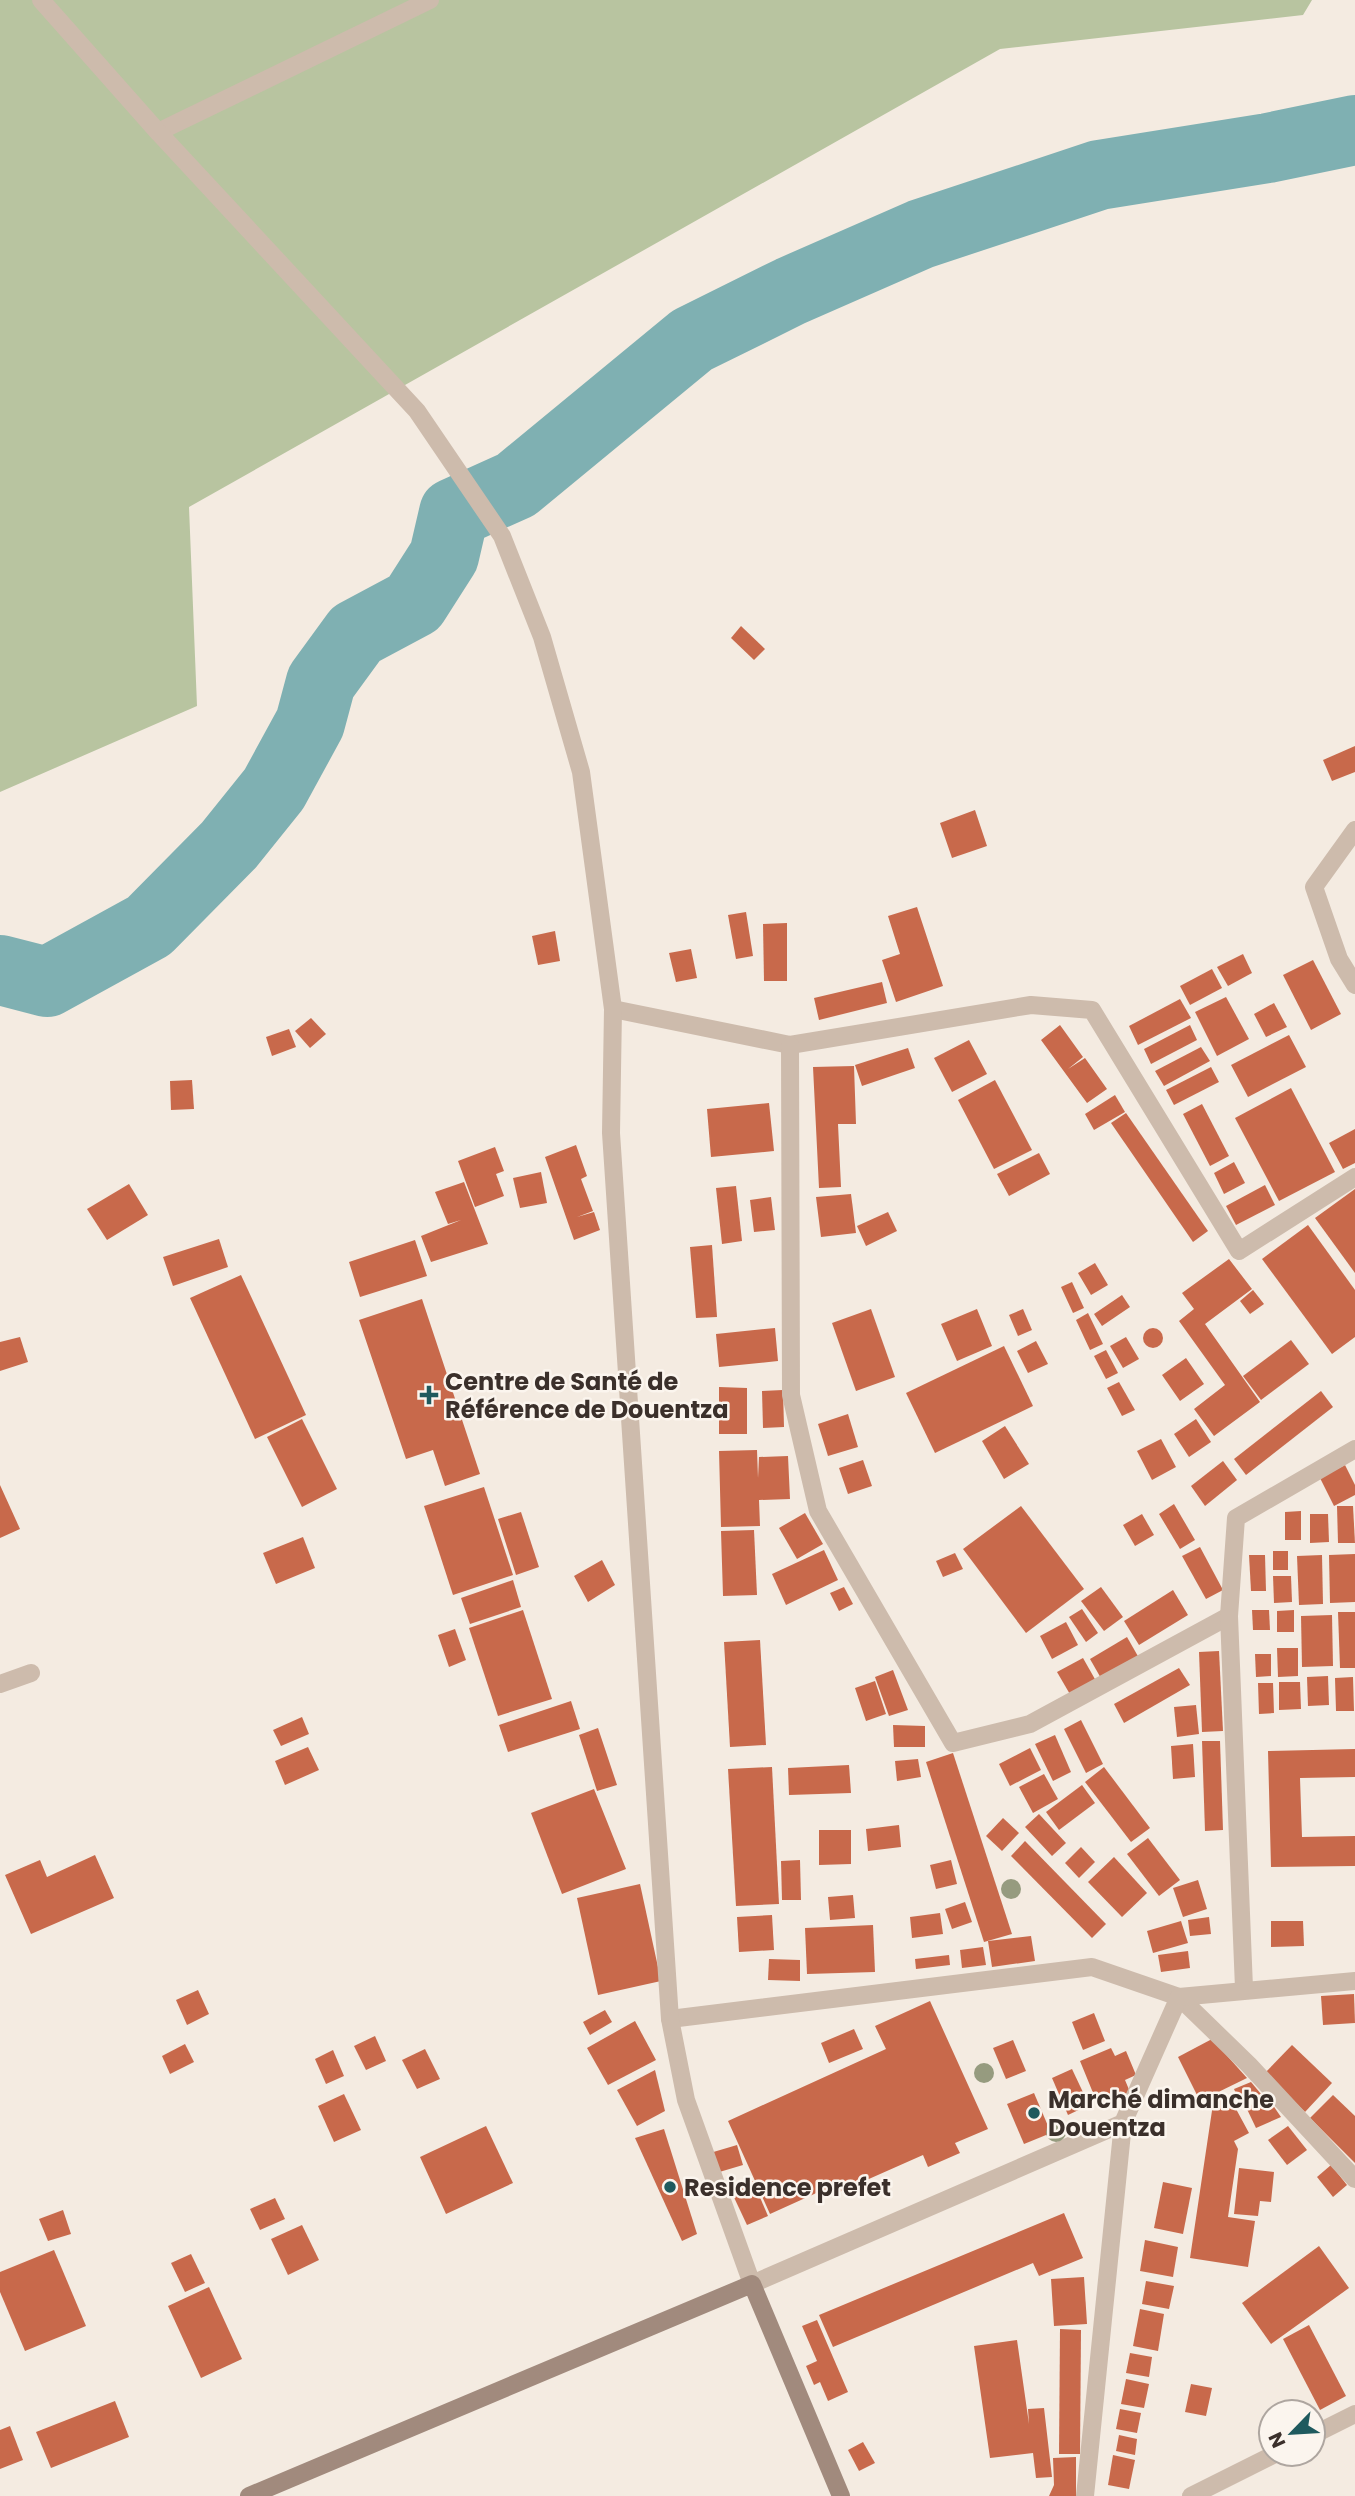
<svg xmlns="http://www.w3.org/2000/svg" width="1355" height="2496" viewBox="0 0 1355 2496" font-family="Poppins,sans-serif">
	<rect width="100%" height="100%" fill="#f4ebe1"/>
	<path fill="#b8c4a0" d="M0,0H1312L1303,15L1000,49L189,507L197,706L0,792Z"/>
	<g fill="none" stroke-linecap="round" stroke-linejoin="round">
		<path stroke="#7fb0b2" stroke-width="70" d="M0,970L47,982L149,926L229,845L274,789L310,723L321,682L356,634L414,603L444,556L454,513L516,485L692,340L791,291L921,234L1099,175L1268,148L1355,130"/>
	</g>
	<g fill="#c8694b">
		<path d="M741,626L765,649L754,660L731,638Z"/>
		<path d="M1355,746V772L1332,781L1323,760Z"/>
		<path d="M975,810L987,846L952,858L940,823Z"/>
		<path d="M917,907L943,986L896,1002L882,960L900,954L888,916Z"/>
		<path d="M746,912L753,956L736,959L728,915Z"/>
		<path d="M787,923V981H764L763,924Z"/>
		<path d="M555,931L560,961L538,965L532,936Z"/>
		<path d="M691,949L697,978L676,982L669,953Z"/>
		<path d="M1243,954L1252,973L1228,986L1217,967Z"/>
		<path d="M1313,960L1341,1014L1311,1030L1283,975Z"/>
		<path d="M1212,969L1222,988L1190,1005L1180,986Z"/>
		<path d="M882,982L887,1003L819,1020L814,998Z"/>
		<path d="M1226,997L1249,1039L1217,1056L1195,1012Z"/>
		<path d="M1180,999L1191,1018L1138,1045L1129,1026Z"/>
		<path d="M1274,1003L1287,1027L1266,1037L1254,1014Z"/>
		<path d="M311,1018L326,1034L310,1048L295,1031Z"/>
		<path d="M1060,1025L1083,1057L1068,1069L1085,1058L1107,1089L1087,1103L1041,1040Z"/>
		<path d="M1190,1025L1197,1040L1151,1064L1144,1049Z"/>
		<path d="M289,1029L296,1047L272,1056L266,1037Z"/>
		<path d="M1289,1035L1306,1067L1248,1097L1231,1065Z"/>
		<path d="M969,1040L987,1074L952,1092L934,1058Z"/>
		<path d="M1201,1047L1210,1061L1164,1086L1155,1071Z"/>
		<path d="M908,1048L915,1068L862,1086L855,1065Z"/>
		<path d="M854,1066L856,1124H838L841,1187L819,1188L813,1067Z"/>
		<path d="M1211,1067L1219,1082L1174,1105L1166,1090Z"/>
		<path d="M192,1080L194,1109L171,1110L170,1081Z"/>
		<path d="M995,1080L1032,1150L994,1169L958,1100Z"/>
		<path d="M1291,1088L1335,1172L1279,1201L1235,1118Z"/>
		<path d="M1115,1095L1125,1112L1094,1130L1085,1114Z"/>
		<path d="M769,1103L774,1151L711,1157L707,1109Z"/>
		<path d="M1202,1104L1229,1156L1210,1166L1183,1114Z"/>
		<path d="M1126,1113L1208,1231L1193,1242L1111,1123Z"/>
		<path d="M1355,1129V1163L1343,1169L1329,1143Z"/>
		<path d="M576,1145L587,1176L581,1179L593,1211L577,1217L594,1212L600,1230L574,1240L545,1157Z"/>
		<path d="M495,1147L504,1171L496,1174L504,1196L475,1207L458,1161Z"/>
		<path d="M1039,1153L1050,1174L1009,1196L997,1174Z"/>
		<path d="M1234,1162L1245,1183L1224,1194L1214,1173Z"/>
		<path d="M541,1172L547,1203L520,1208L513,1178Z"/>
		<path d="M464,1182L488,1244L431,1262L421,1236L461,1220L448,1224L435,1192Z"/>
		<path d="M129,1184L148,1215L107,1240L87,1209Z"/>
		<path d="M1265,1185L1275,1205L1236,1225L1226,1206Z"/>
		<path d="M736,1186L742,1241L722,1244L716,1188Z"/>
		<path d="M1355,1189V1273L1315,1218Z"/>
		<path d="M851,1194L856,1233L821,1237L816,1197Z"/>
		<path d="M771,1197L775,1230L754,1232L750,1200Z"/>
		<path d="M888,1212L897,1231L866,1246L857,1226Z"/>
		<path d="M1308,1225L1355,1290V1337L1332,1354L1262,1259Z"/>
		<path d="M219,1239L228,1267L173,1286L163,1257Z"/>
		<path d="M415,1240L427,1276L360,1297L349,1262Z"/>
		<path d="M712,1245L717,1317L696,1318L690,1247Z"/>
		<path d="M1229,1259L1252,1289L1205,1324L1260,1402L1214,1436L1194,1409L1225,1385L1179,1321L1194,1309L1182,1293Z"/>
		<path d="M1095,1263L1108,1285L1091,1295L1078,1273Z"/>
		<path d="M241,1275L306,1415L255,1439L190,1298Z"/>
		<path d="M1072,1282L1084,1308L1073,1313L1061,1287Z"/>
		<path d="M1253,1290L1264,1304L1250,1314L1240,1301Z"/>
		<path d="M1122,1295L1130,1307L1102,1326L1094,1314Z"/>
		<path d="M422,1299L480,1474L445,1486L433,1450L406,1459L359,1320Z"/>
		<path d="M871,1309L895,1377L856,1391L832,1323Z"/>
		<path d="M977,1309L992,1346L957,1361L941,1324Z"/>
		<path d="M1023,1309L1032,1330L1018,1336L1009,1315Z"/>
		<path d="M1088,1313L1103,1344L1090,1350L1076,1320Z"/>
		<circle cx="1153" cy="1338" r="10"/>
		<path d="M775,1328L778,1361L719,1367L716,1334Z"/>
		<path d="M20,1337L28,1362L0,1371V1342Z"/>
		<path d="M1126,1337L1139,1359L1123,1368L1110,1346Z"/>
		<path d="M1291,1340L1309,1364L1261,1400L1243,1376Z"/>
		<path d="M1036,1341L1048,1364L1028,1373L1017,1351Z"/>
		<path d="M1004,1346L1033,1406L935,1453L906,1393Z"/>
		<path d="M1106,1350L1118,1373L1106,1379L1094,1356Z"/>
		<path d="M1186,1358L1204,1384L1180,1401L1162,1375Z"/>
		<path d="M1119,1382L1135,1410L1122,1416L1107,1388Z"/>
		<path d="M719,1387L747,1388V1434H719Z"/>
		<path d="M783,1390L784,1427L763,1428L762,1391Z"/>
		<path d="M1321,1391L1333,1407L1246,1475L1234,1459Z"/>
		<path d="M848,1414L858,1447L828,1456L818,1424Z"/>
		<path d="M302,1419L337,1489L302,1507L267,1437Z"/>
		<path d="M1196,1419L1211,1442L1189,1457L1174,1434Z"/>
		<path d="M1005,1426L1029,1464L1004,1479L982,1441Z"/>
		<path d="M1161,1439L1176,1467L1152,1480L1137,1451Z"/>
		<path d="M757,1450L758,1478L759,1457L788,1456L790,1499L759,1500L760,1526L721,1527L719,1451Z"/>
		<path d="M863,1460L872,1486L848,1494L839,1468Z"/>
		<path d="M1223,1461L1237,1480L1205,1506L1191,1486Z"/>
		<path d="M1345,1465L1355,1485V1495L1334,1506L1320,1478Z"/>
		<path d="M0,1485L20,1529L0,1538Z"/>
		<path d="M484,1487L513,1575L453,1595L424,1506Z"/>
		<path d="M1174,1504L1195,1540L1180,1549L1159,1514Z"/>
		<path d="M1021,1506L1084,1589L1026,1633L963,1549Z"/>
		<path d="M1337,1506H1353L1355,1543H1338Z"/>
		<path d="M1301,1511V1540H1285V1512Z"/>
		<path d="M521,1512L539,1567L516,1575L498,1519Z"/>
		<path d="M805,1513L823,1544L797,1559L779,1528Z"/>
		<path d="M1142,1514L1154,1535L1135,1546L1123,1525Z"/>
		<path d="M1310,1514H1328L1329,1542L1310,1543Z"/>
		<path d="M754,1530L757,1595L723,1596L721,1531Z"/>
		<path d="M303,1537L315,1568L276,1584L263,1553Z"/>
		<path d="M1200,1547L1223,1590L1206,1599L1182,1556Z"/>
		<path d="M824,1550L838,1580L786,1605L772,1574Z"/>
		<rect x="1273" y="1551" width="15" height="19"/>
		<path d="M955,1553L963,1569L943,1577L936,1561Z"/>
		<path d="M1355,1554V1602L1330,1603L1329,1555Z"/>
		<path d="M1249,1555H1265L1266,1591H1251Z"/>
		<path d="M1322,1555L1323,1604L1299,1605L1297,1556Z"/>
		<path d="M602,1560L615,1585L588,1602L574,1576Z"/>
		<path d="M1273,1576H1291L1292,1602L1274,1603Z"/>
		<path d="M513,1580L521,1607L470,1624L461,1598Z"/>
		<path d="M844,1587L853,1604L839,1611L830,1593Z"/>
		<path d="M1101,1587L1123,1617L1104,1631L1081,1601Z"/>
		<path d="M1173,1590L1188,1615L1139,1645L1124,1621Z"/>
		<path d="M1082,1609L1098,1633L1086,1642L1069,1617Z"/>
		<path d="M523,1610L552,1699L498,1716L469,1628Z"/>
		<path d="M1252,1610H1269L1270,1630H1253Z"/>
		<path d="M1294,1610V1632H1277V1611Z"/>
		<path d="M1338,1612H1355V1668H1340Z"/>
		<path d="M1332,1615L1333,1666L1302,1667L1301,1616Z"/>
		<path d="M1066,1622L1078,1645L1052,1659L1040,1636Z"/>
		<path d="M455,1629L466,1660L449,1667L438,1635Z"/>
		<path d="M1127,1637L1139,1658L1102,1680L1090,1659Z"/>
		<path d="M760,1640L766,1745L730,1747L724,1642Z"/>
		<path d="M1277,1648H1298V1676L1278,1677Z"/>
		<path d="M1219,1651L1223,1731L1202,1732L1199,1652Z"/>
		<path d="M1255,1654H1271V1676L1256,1677Z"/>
		<path d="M1083,1658L1096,1681L1071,1696L1057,1672Z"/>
		<path d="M1179,1668L1190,1685L1124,1723L1114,1704Z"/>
		<path d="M893,1670L908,1710L889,1716L875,1677Z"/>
		<path d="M1328,1676L1329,1705L1308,1706L1307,1677Z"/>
		<path d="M1353,1677L1354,1711H1336L1335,1678Z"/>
		<path d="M875,1681L886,1714L866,1721L855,1688Z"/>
		<path d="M1279,1682H1300L1301,1709L1279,1710Z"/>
		<path d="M1258,1683H1273L1274,1713L1259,1714Z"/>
		<path d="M571,1701L580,1729L508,1752L499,1725Z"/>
		<path d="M1196,1705L1199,1734L1177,1737L1174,1707Z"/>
		<path d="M302,1717L309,1734L281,1746L273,1730Z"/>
		<path d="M1081,1720L1103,1764L1086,1773L1064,1729Z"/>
		<path d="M893,1725L925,1726V1747H894Z"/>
		<path d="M598,1728L617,1785L597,1791L579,1735Z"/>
		<path d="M1055,1735L1071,1772L1053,1781L1035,1744Z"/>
		<path d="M1202,1741H1220L1223,1830L1205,1831Z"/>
		<path d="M1193,1744L1195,1777L1173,1779L1171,1746Z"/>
		<path d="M308,1747L319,1770L285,1785L275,1761Z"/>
		<path d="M1030,1748L1041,1770L1010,1786L999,1764Z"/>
		<path d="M1355,1749V1777L1300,1778L1302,1837L1355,1836V1866L1271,1867L1268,1751Z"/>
		<path d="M953,1753L1012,1934L984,1942L926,1762Z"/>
		<path d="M918,1759L921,1777L897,1781L895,1761Z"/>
		<path d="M849,1765L851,1793L789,1795L788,1768Z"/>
		<path d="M772,1767L779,1904L736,1906L728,1769Z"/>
		<path d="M1104,1767L1150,1828L1131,1842L1085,1782Z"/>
		<path d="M1044,1774L1058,1799L1033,1813L1019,1787Z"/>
		<path d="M1082,1785L1095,1803L1059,1830L1046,1812Z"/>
		<path d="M594,1789L626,1869L562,1894L531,1813Z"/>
		<path d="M1039,1814L1066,1843L1052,1856L1025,1827Z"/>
		<path d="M1003,1818L1019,1833L1002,1851L986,1836Z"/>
		<path d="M899,1825L901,1847L868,1851L866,1829Z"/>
		<path d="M819,1830H851V1864L819,1865Z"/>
		<path d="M1148,1838L1180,1880L1159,1896L1127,1854Z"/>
		<path d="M1025,1841L1106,1924L1092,1938L1011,1856Z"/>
		<path d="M1081,1847L1095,1862L1079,1878L1065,1863Z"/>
		<path d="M95,1855L114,1898L31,1934L5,1875L40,1860L47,1877Z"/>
		<path d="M1114,1857L1147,1893L1122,1917L1088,1882Z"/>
		<path d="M800,1860L801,1900H782L781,1861Z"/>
		<path d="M951,1860L957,1884L936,1889L930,1865Z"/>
		<path d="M1198,1880L1207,1909L1183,1917L1173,1888Z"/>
		<path d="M640,1884L661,1981L598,1995L577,1898Z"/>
		<path d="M853,1895L855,1918L830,1920L828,1897Z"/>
		<path d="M965,1902L972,1922L952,1929L945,1909Z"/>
		<path d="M940,1913L943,1934L912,1938L910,1917Z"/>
		<path d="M772,1915L774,1950L739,1952L737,1917Z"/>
		<path d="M1209,1917L1211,1934L1190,1936L1188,1920Z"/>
		<path d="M1181,1921L1188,1943L1153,1953L1147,1931Z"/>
		<path d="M1271,1921H1303L1304,1946L1271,1947Z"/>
		<path d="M873,1925L875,1972L807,1974L805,1928Z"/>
		<path d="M1031,1936L1035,1961L992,1967L988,1941Z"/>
		<path d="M983,1947L986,1965L962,1968L960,1950Z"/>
		<path d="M1188,1951L1190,1968L1161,1972L1158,1955Z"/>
		<path d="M949,1955L950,1965L916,1969L915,1959Z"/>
		<path d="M769,1959L800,1960V1981L768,1980Z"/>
		<path d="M198,1990L209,2014L187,2025L176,2000Z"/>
		<path d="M1354,1994L1355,2023L1323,2025L1321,1996Z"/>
		<path d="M930,2001L988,2129L955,2143L960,2153L928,2167L923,2155L826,2198L823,2190L770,2214L728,2121L886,2049L875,2026Z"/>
		<path d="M605,2010L612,2022L590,2035L583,2022Z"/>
		<path d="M1094,2013L1105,2041L1083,2050L1072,2022Z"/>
		<path d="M635,2021L656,2060L608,2085L587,2048Z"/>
		<path d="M854,2029L863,2049L829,2063L821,2043Z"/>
		<path d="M375,2036L386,2061L366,2070L354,2046Z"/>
		<path d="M1212,2039L1247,2078L1200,2101L1178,2057Z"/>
		<path d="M1013,2040L1026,2071L1006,2079L993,2048Z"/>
		<path d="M185,2044L194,2062L170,2074L162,2056Z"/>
		<path d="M1292,2045L1332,2083L1305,2112L1265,2073Z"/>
		<path d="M1111,2048L1115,2056L1126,2051L1136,2075L1125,2080L1130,2092L1098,2105L1080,2061Z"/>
		<path d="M425,2049L440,2079L417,2089L402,2060Z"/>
		<path d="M333,2050L344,2076L326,2084L315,2059Z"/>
		<path d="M1072,2069L1089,2105L1068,2115L1052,2078Z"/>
		<path d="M655,2070L665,2111L637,2126L617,2090Z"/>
		<path d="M1251,2082L1261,2094L1240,2103L1234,2089Z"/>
		<path d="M1034,2093L1051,2133L1024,2144L1007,2104Z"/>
		<path d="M344,2094L361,2130L334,2142L318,2106Z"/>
		<path d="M1333,2095L1355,2116V2163L1310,2118Z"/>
		<path d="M1229,2096L1249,2133L1234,2141L1238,2149L1228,2217L1255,2221L1248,2267L1190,2258L1213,2104Z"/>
		<path d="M1268,2098L1281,2117L1256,2128L1246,2107Z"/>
		<path d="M486,2126L513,2183L446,2214L420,2157Z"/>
		<path d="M1288,2126L1307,2150L1287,2165L1268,2140Z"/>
		<path d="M664,2129L697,2234L682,2241L635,2138Z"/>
		<path d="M737,2145L743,2165L716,2173L710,2153Z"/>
		<path d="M1331,2165L1347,2185L1333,2197L1317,2177Z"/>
		<path d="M1239,2168L1274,2172L1271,2202L1260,2201L1258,2216L1234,2214Z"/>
		<path d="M753,2181L768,2216L747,2225L731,2191Z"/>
		<path d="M1163,2182L1192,2188L1183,2234L1154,2228Z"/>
		<path d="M275,2198L285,2219L260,2230L250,2209Z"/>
		<path d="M63,2210L71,2234L48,2241L39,2219Z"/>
		<path d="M1064,2213L1083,2258L1039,2276L1033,2263L833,2347L819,2315Z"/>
		<path d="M302,2225L319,2260L288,2275L271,2239Z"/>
		<path d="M1145,2240L1178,2247L1173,2277L1140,2271Z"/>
		<path d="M1319,2246L1349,2288L1271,2344L1242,2303Z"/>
		<path d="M54,2250L86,2326L25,2351L0,2292V2272Z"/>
		<path d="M191,2254L205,2283L185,2292L171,2263Z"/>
		<path d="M1084,2277L1087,2324L1054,2326L1051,2279Z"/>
		<path d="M1146,2281L1174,2286L1169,2309L1142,2304Z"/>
		<path d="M209,2287L242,2359L201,2378L168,2306Z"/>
		<path d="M1140,2309L1164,2314L1158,2351L1133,2346Z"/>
		<path d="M817,2320L848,2392L828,2401L820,2382L814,2385L806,2366L817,2361L802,2326Z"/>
		<path d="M1309,2325L1346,2396L1320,2410L1283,2339Z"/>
		<path d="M1060,2329L1081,2330L1080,2454H1059Z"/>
		<path d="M1017,2340L1029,2424L1028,2409L1044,2408L1052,2477L1036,2478L1033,2453L990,2458L974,2346Z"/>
		<path d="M1130,2353L1152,2357L1149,2377L1126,2373Z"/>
		<path d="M1126,2379L1149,2384L1144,2408L1121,2404Z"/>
		<path d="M1191,2384L1212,2388L1206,2416L1185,2412Z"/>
		<path d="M115,2401L129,2437L51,2468L36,2432Z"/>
		<path d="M1120,2409L1141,2413L1137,2433L1116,2429Z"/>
		<path d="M10,2426L23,2460L0,2469V2430Z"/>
		<path d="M1119,2435L1137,2439L1135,2455L1116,2451Z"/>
		<path d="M863,2442L875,2463L859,2471L848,2450Z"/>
		<path d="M1113,2455L1135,2460L1129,2489L1108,2485Z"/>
		<path d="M1076,2457V2496H1049L1054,2485L1053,2458Z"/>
	</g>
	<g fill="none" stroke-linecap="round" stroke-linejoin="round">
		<g stroke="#cdbbac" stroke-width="18">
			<path d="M158,132L430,0"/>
			<path d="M1355,830L1314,887L1339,959L1355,985"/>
			<path d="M613,1009L790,1045L1031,1005L1092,1010L1239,1251L1355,1177"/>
			<path d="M790,1045L791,1395L818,1511L953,1743L1030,1724L1229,1616"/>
			<path d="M0,1684L31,1673"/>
			<path d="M1244,1988L1229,1616L1236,1518L1355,1449"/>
			<path d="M670,2019L1092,1967L1179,1997L1249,2065L1355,2179"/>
			<path d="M1313,2435L1355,2414"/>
			<path d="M1085,2496L1123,2123"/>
			<path d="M1191,2496L1275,2454"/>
		</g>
		<path stroke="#cdbbac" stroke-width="18" d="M41,0L158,132L417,411L502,536L542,637L581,772L613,1009L611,1133L670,2019L686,2100L752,2284L1123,2123L1179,1997L1355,1981"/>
		<path stroke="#a18a7d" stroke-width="18" d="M249,2496L752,2284L841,2496"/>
	</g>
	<g fill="#969b7f">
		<circle cx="1011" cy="1889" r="10"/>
		<circle cx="984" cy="2073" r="10"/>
		<circle cx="1056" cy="2132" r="10"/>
	</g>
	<g fill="#1f5a5e" stroke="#fbf5ee" stroke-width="2.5">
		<path d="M425.5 1384.5h7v7h7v7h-7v7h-7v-7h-7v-7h7z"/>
		<circle cx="1034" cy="2113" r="7"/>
		<circle cx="670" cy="2187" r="7"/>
	</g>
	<g text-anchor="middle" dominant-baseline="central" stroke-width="5" stroke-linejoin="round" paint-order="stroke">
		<g font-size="24" font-weight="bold" fill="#3b302b" stroke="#fbf5ee" text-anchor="start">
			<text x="445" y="1381">Centre de Santé de<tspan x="445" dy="28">Référence de Douentza</tspan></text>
			<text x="1048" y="2099">Marché dimanche<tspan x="1048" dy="28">Douentza</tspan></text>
			<text x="684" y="2187">Residence prefet</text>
		</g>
	</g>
	<g transform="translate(1292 2433) rotate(245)"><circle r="33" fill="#fbf5ee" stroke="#aea6a0" stroke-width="2"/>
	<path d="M0-5L12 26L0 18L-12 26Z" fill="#1f5a5e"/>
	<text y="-10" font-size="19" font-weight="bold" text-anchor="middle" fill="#3b302b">N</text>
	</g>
</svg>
